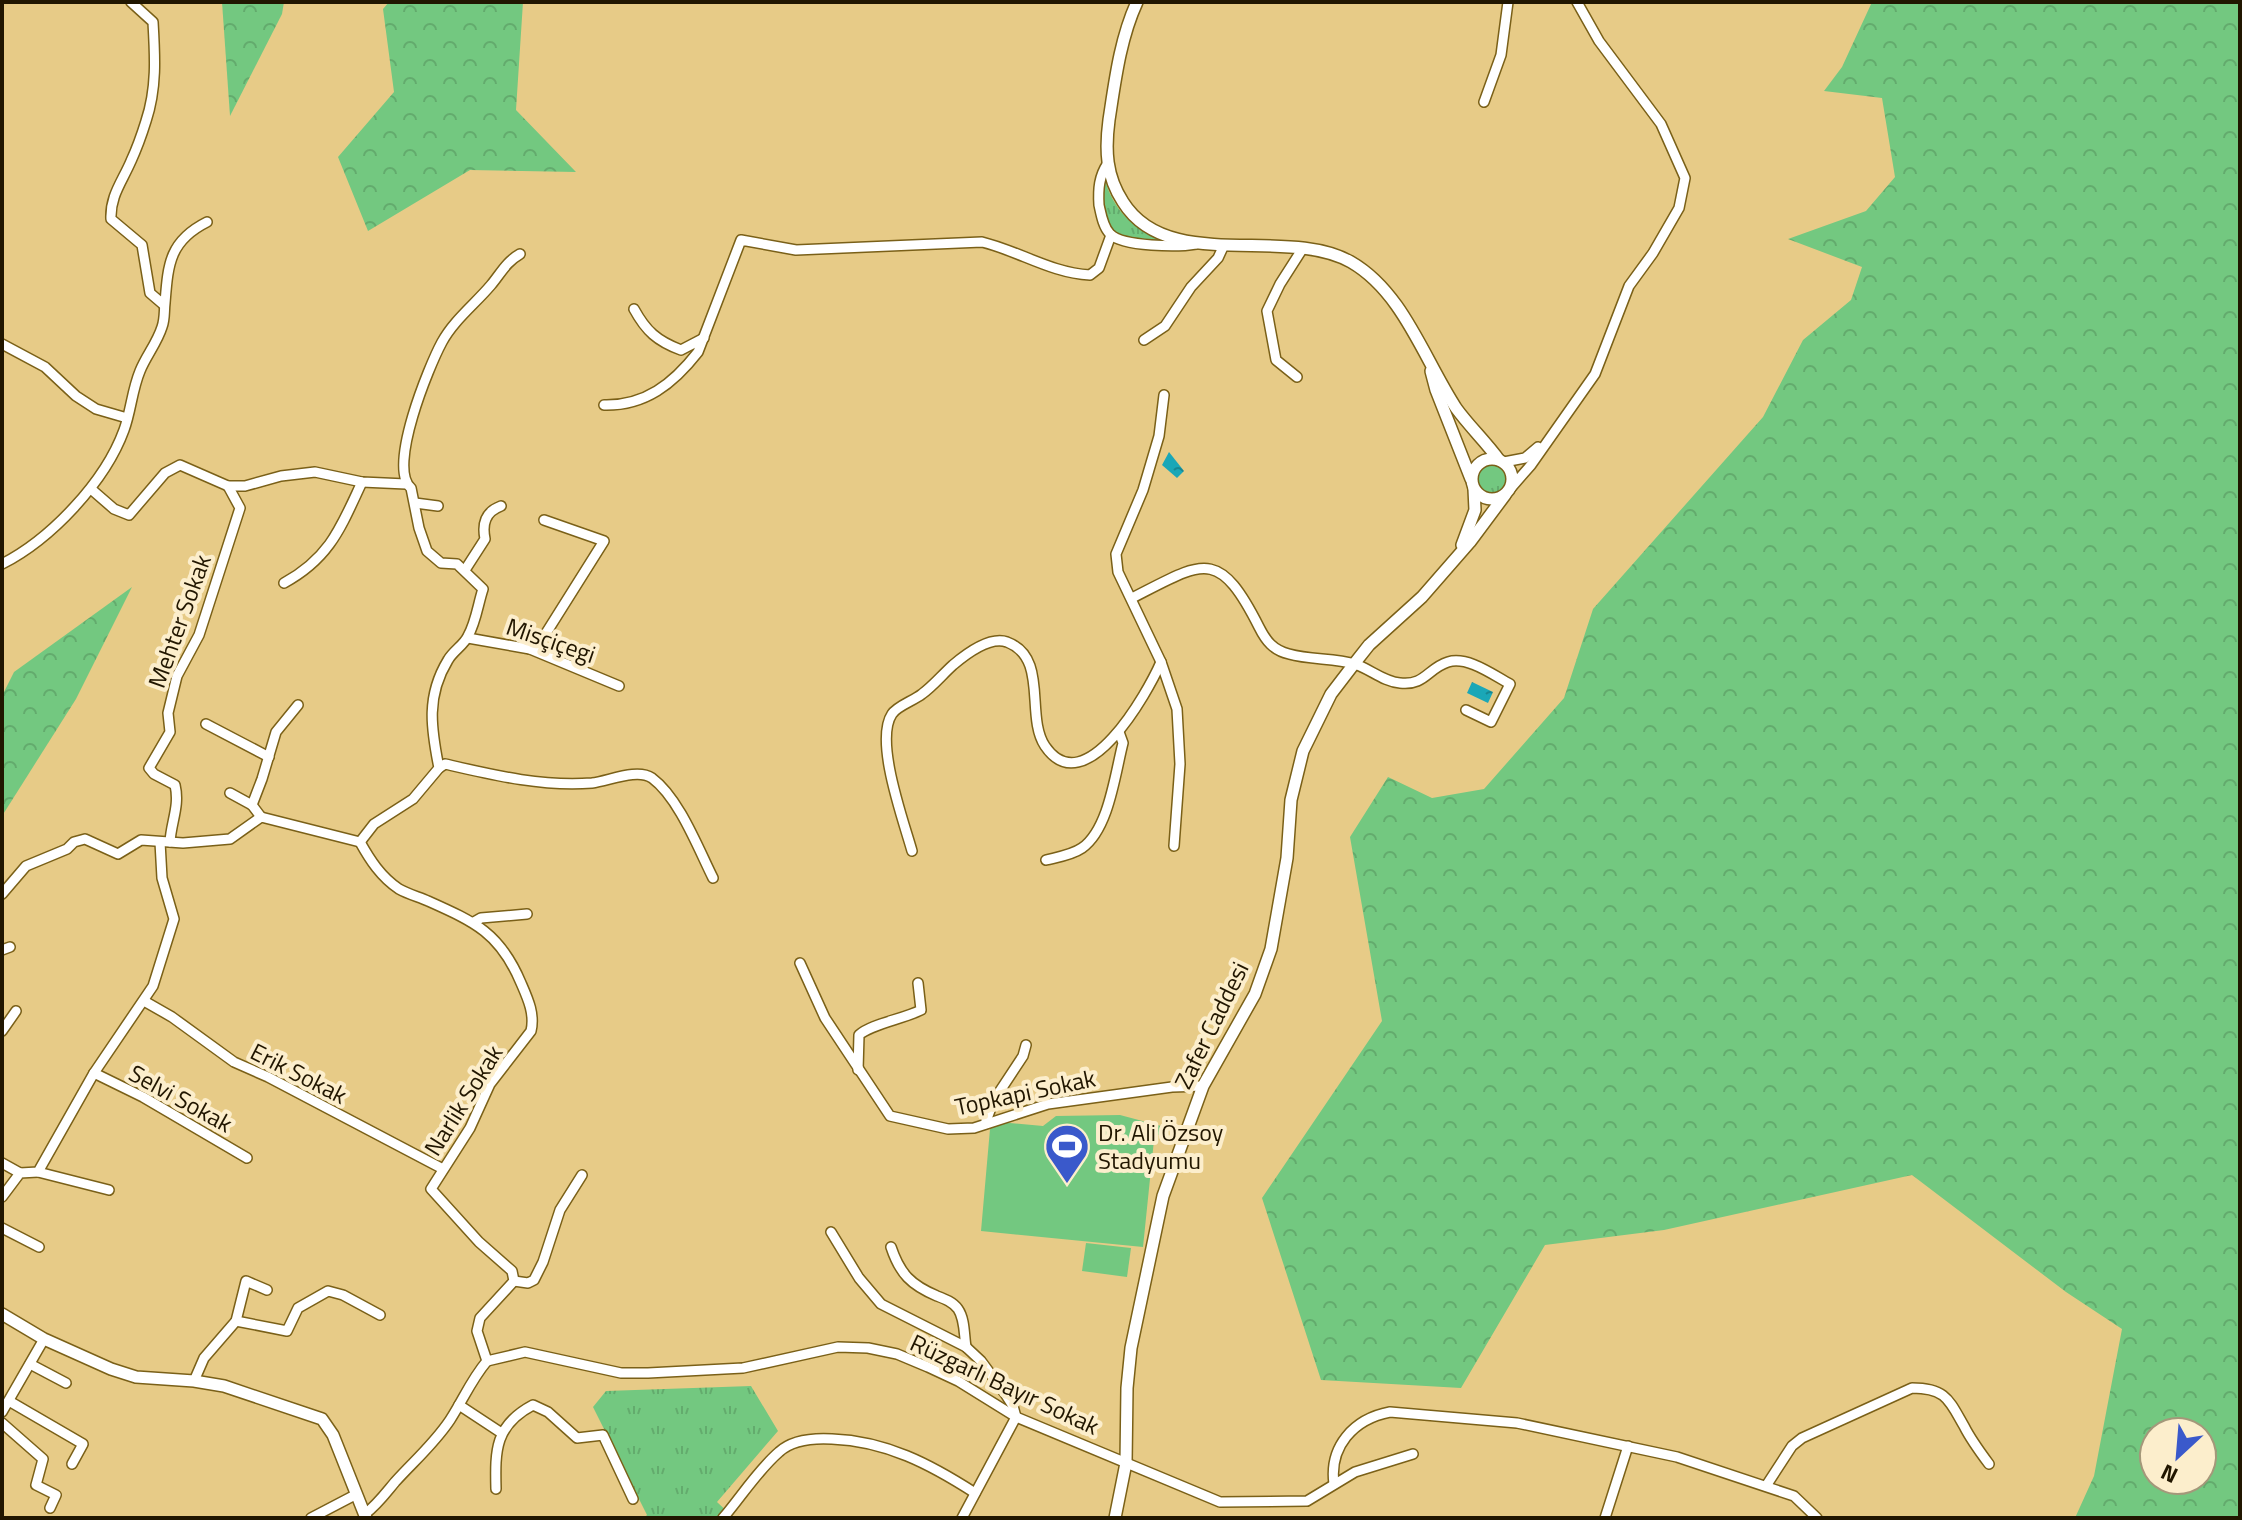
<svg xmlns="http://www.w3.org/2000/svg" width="2242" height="1520" viewBox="0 0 2242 1520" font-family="'Titillium Web',sans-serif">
	<defs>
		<pattern id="grass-tufts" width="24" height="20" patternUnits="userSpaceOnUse" patternTransform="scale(2)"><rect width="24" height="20" fill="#73c880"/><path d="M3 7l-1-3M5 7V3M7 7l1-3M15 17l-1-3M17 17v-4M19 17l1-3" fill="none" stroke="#63ab6d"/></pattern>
		<pattern id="forest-crowns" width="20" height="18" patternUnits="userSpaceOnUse" patternTransform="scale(2)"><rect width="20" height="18" fill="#73c880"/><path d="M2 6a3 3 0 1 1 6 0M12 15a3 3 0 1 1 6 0" fill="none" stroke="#63ab6d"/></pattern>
		<pattern id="water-ripples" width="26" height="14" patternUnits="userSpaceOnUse" patternTransform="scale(2)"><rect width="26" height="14" fill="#1aa7b7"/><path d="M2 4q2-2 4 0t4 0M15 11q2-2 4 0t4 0" fill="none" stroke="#178792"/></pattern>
	</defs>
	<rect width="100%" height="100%" fill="#e7cb87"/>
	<g fill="url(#grass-tufts)">
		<path d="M1104,177C1113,210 1133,229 1164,242L1121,236L1112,232L1103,207Z"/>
		<circle cx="1492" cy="480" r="16"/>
		<path d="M751,1386L778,1431L717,1502L734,1518H644L647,1515L593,1407L606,1391Z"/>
	</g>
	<g fill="url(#forest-crowns)" fill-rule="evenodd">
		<path d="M222,2H284L282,14L230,116Z"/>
		<path d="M389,2H523L516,110L576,172L470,170L368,231L338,157L394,92L383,9Z"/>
		<path d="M1872,2H2240V1518H2075L2094,1476L2122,1329L2066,1292L1912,1175L1664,1230L1545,1245L1461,1388L1321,1380L1262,1198L1382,1021L1350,837L1388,777L1432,798L1484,789L1564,698L1593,609L1763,417L1803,340L1851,300L1862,267L1788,239L1866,211L1895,177L1882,98L1824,91L1842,67ZM2154,1432H2202V1480H2154Z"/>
		<path d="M132,587L76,699L2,816V696L14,672Z"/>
	</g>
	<g fill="#73c880">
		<path d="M1120,1115L1165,1127L1154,1140L1143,1247L981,1231L990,1129L999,1122L1043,1126L1056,1116Z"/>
		<path d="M1086,1243L1131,1248L1127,1277L1082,1271Z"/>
	</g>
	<g fill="url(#water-ripples)">
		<path d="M1169,452L1184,471L1177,478L1162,465Z"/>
		<path d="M1472,682L1493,692L1488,703L1467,693Z"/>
	</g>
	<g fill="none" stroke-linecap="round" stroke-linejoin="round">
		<g stroke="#7a6018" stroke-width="12">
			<g id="minor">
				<path d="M131,2L153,22C155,56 157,88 146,121C142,134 137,148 131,161C122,182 110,196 111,219L142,245L150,293L164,305"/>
				<path d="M1484,102L1501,55L1508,2"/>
				<path d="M1108,163C1099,176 1098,189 1099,205C1101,214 1103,227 1110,234C1123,247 1179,247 1196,244"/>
				<path d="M634,309C646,331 657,341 681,350L704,338"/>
				<path d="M1144,340L1165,326L1191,287L1218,258L1224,245"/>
				<path d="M2,344L45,367L76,396L96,409L127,418"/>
				<path d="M1297,377L1276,360L1267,311L1280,284L1303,248"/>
				<path d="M1164,395L1159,436L1143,490L1116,554L1118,572L1161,662L1177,709L1180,764L1174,846"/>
				<path d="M604,405C645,406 673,384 698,352L741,240L796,250L982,242C1019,251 1051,273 1090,275L1099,268L1111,235"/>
				<path d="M1504,462L1525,458L1538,447"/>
				<path d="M91,489L114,509L129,515L165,473L180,465L228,486H245L281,476L315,472L362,482L406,484"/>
				<path d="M1510,489L1531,465L1595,374L1629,286L1653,253L1679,208L1685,178L1661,124L1599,41L1577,2"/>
				<path d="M415,503L438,506"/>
				<path d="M2,564C51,539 105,482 124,430C131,411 132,390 140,371C146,356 157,343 162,327C165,319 164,311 165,303C168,265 169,241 207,222"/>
				<path d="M465,570L485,539C482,524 485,512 501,506"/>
				<path d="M284,583C330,558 341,527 362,482"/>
				<path d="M1132,598C1203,562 1218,546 1259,627C1266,641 1273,650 1289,654C1310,660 1334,658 1355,664C1370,669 1384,682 1400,683C1425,686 1428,668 1448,662C1468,656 1493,675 1510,684L1491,722L1466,710"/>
				<path d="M468,638L530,649L619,686"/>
				<path d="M530,649L543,638L604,541L544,520"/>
				<path d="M206,724L269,757"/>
				<path d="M439,768L445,764C493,775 542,787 592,783C609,781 637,768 652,778C679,798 698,848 713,878"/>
				<path d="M230,793L252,805"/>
				<path d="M261,817L252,805L262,779L276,732L298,705"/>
				<path d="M170,842C171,822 180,806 175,785L154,774L149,768L170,732L168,713L177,676L199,635L240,508L228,486"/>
				<path d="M360,842C370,860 381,877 399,889C408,894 419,897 428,901C475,922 500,933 521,983C528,999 535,1014 531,1031L490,1084L470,1128L431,1189L479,1242L512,1271L514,1281L480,1318L477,1331L487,1361C471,1380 463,1400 450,1420C434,1444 414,1461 395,1482C385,1494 377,1505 365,1514"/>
				<path d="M360,842L374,824L413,799L439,768C431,728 426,696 448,660C453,651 464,645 468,636C476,622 478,604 483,589L457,564L441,563L427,551L419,528L411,488C387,468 429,366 442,342C454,320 475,304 491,285C501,273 506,262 520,254"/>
				<path d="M912,851C904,822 874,741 892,714C897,706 913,701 922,694C933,686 942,675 953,665C966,654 990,636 1007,642C1049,658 1025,716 1045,746C1085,805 1148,692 1161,662"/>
				<path d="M1046,860C1058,857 1072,855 1082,848C1109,829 1115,774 1123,743L1119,732"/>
				<path d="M2,894L26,866L67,849L74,842L85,839L118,854L141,840L183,843L230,839L261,817L360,842"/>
				<path d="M474,922L481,918L527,914"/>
				<path d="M2,950L10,947"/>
				<path d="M800,963L825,1018L890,1116L948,1129L974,1128L1048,1104L1172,1087L1203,1086"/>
				<path d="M144,1001L172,1017L234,1062L268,1077L443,1169"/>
				<path d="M2,1031L16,1011"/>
				<path d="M858,1070L859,1035C871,1024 903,1019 921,1010L918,983"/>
				<path d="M94,1073L143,1097L247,1158"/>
				<path d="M985,1124L994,1100L1023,1056L1026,1045"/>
				<path d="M2,1163L20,1173"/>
				<path d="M38,1172L109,1190"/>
				<path d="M2,1197L20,1173L38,1172L94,1073L153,986L174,919L162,878L160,842"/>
				<path d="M2,1228L39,1247"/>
				<path d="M831,1232L859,1278L881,1304L966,1347L981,1361L1006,1395L1013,1406L1016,1417L962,1518"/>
				<path d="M891,1247C900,1274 911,1285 937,1296C945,1299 953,1302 958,1309C965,1319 964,1335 966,1347"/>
				<path d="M514,1281L528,1283L534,1280L543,1262L560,1210L582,1175"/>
				<path d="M236,1321L287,1331L298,1308L328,1291L343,1295L380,1315"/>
				<path d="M487,1361L525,1352L621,1373H648L743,1368L838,1347L868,1348L897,1354L928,1367L958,1381L1016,1417L1220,1502L1307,1501L1355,1472L1413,1454"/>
				<path d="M30,1364L66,1383"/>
				<path d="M194,1381L204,1358L236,1321L246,1281L267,1290"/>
				<path d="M9,1401L83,1444L72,1464"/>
				<path d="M459,1405L500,1432"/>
				<path d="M2,1412L44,1339"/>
				<path d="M2,1423L43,1459L36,1485L56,1495L50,1508"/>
				<path d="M1334,1484C1329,1447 1353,1419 1390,1412L1517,1423L1677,1457L1794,1496L1817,1518"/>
				<path d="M1766,1486L1792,1446L1802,1438L1912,1388C1946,1388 1949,1400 1964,1426C1971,1440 1980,1452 1989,1464"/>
				<path d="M496,1489C495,1450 495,1425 533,1405L548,1412L577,1438L603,1435L633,1499"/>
				<path d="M311,1518L355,1495"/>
				<path d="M723,1518C741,1497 758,1470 779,1452C793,1439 814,1438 832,1439C886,1441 930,1464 975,1493"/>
				<path d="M1605,1518L1628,1446"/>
			</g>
		</g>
		<g stroke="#7a6018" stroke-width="14">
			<g id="tertiary">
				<path d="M1137,2C1120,39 1115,81 1109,120C1105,150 1106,176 1123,202C1168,274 1286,225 1351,262C1403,292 1424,359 1456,408C1469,426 1486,442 1499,460"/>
				<path d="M1431,371L1436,390L1471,479"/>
				<circle cx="1492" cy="479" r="20"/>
				<path d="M1462,545L1475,510L1474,489"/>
				<path d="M2,1314L44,1339L111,1369L136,1377L194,1381L224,1386L322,1419L333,1435L366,1518"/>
				<path d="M1115,1518L1126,1463L1127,1388L1131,1348L1163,1196L1203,1086L1255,994L1271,949L1287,858L1291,800L1303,751L1331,694L1354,664L1369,645L1422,597L1470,542L1505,495"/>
			</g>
		</g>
		<use href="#minor" stroke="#fff" stroke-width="9"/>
		<use href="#tertiary" stroke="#fff" stroke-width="11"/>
	</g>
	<defs>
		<g id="stadium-pin" transform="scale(2.3)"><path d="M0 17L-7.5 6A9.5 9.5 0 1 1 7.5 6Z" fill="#3a59cb" stroke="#fceecc"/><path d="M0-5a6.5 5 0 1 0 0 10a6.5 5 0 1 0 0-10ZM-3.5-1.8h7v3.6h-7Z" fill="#fff"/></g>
	</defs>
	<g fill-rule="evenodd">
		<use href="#stadium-pin" x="1067" y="1146"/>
	</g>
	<g text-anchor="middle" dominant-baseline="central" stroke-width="8" stroke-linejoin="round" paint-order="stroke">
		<g font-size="24" fill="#211600" stroke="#fceecc">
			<text transform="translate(179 621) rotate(-70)">Mehter Sokak</text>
			<text transform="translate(551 640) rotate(19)">Misçiçegi</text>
			<text transform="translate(1211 1025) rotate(-64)">Zafer Caddesi</text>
			<text transform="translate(299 1073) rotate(27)">Erik Sokak</text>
			<text transform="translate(1025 1092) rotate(-12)">Topkapi Sokak</text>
			<text transform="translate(181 1098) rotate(29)">Selvi Sokak</text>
			<text transform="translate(463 1100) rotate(-58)">Narlik Sokak</text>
			<text transform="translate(1005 1384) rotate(25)">Rüzgarlı Bayır Sokak</text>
		</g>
		<g font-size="24" fill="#211600" stroke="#fceecc" text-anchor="start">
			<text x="1098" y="1132">Dr. Ali Özsoy<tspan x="1098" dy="28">Stadyumu</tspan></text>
		</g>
	</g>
	<rect width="2242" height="1520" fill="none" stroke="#211600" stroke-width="8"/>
	<g transform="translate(2178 1456) rotate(206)"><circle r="38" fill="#fceecc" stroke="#a4987a" stroke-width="2"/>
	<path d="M0-6L14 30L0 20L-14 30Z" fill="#3a59cb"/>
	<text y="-12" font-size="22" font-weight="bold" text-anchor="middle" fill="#211600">N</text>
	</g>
</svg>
